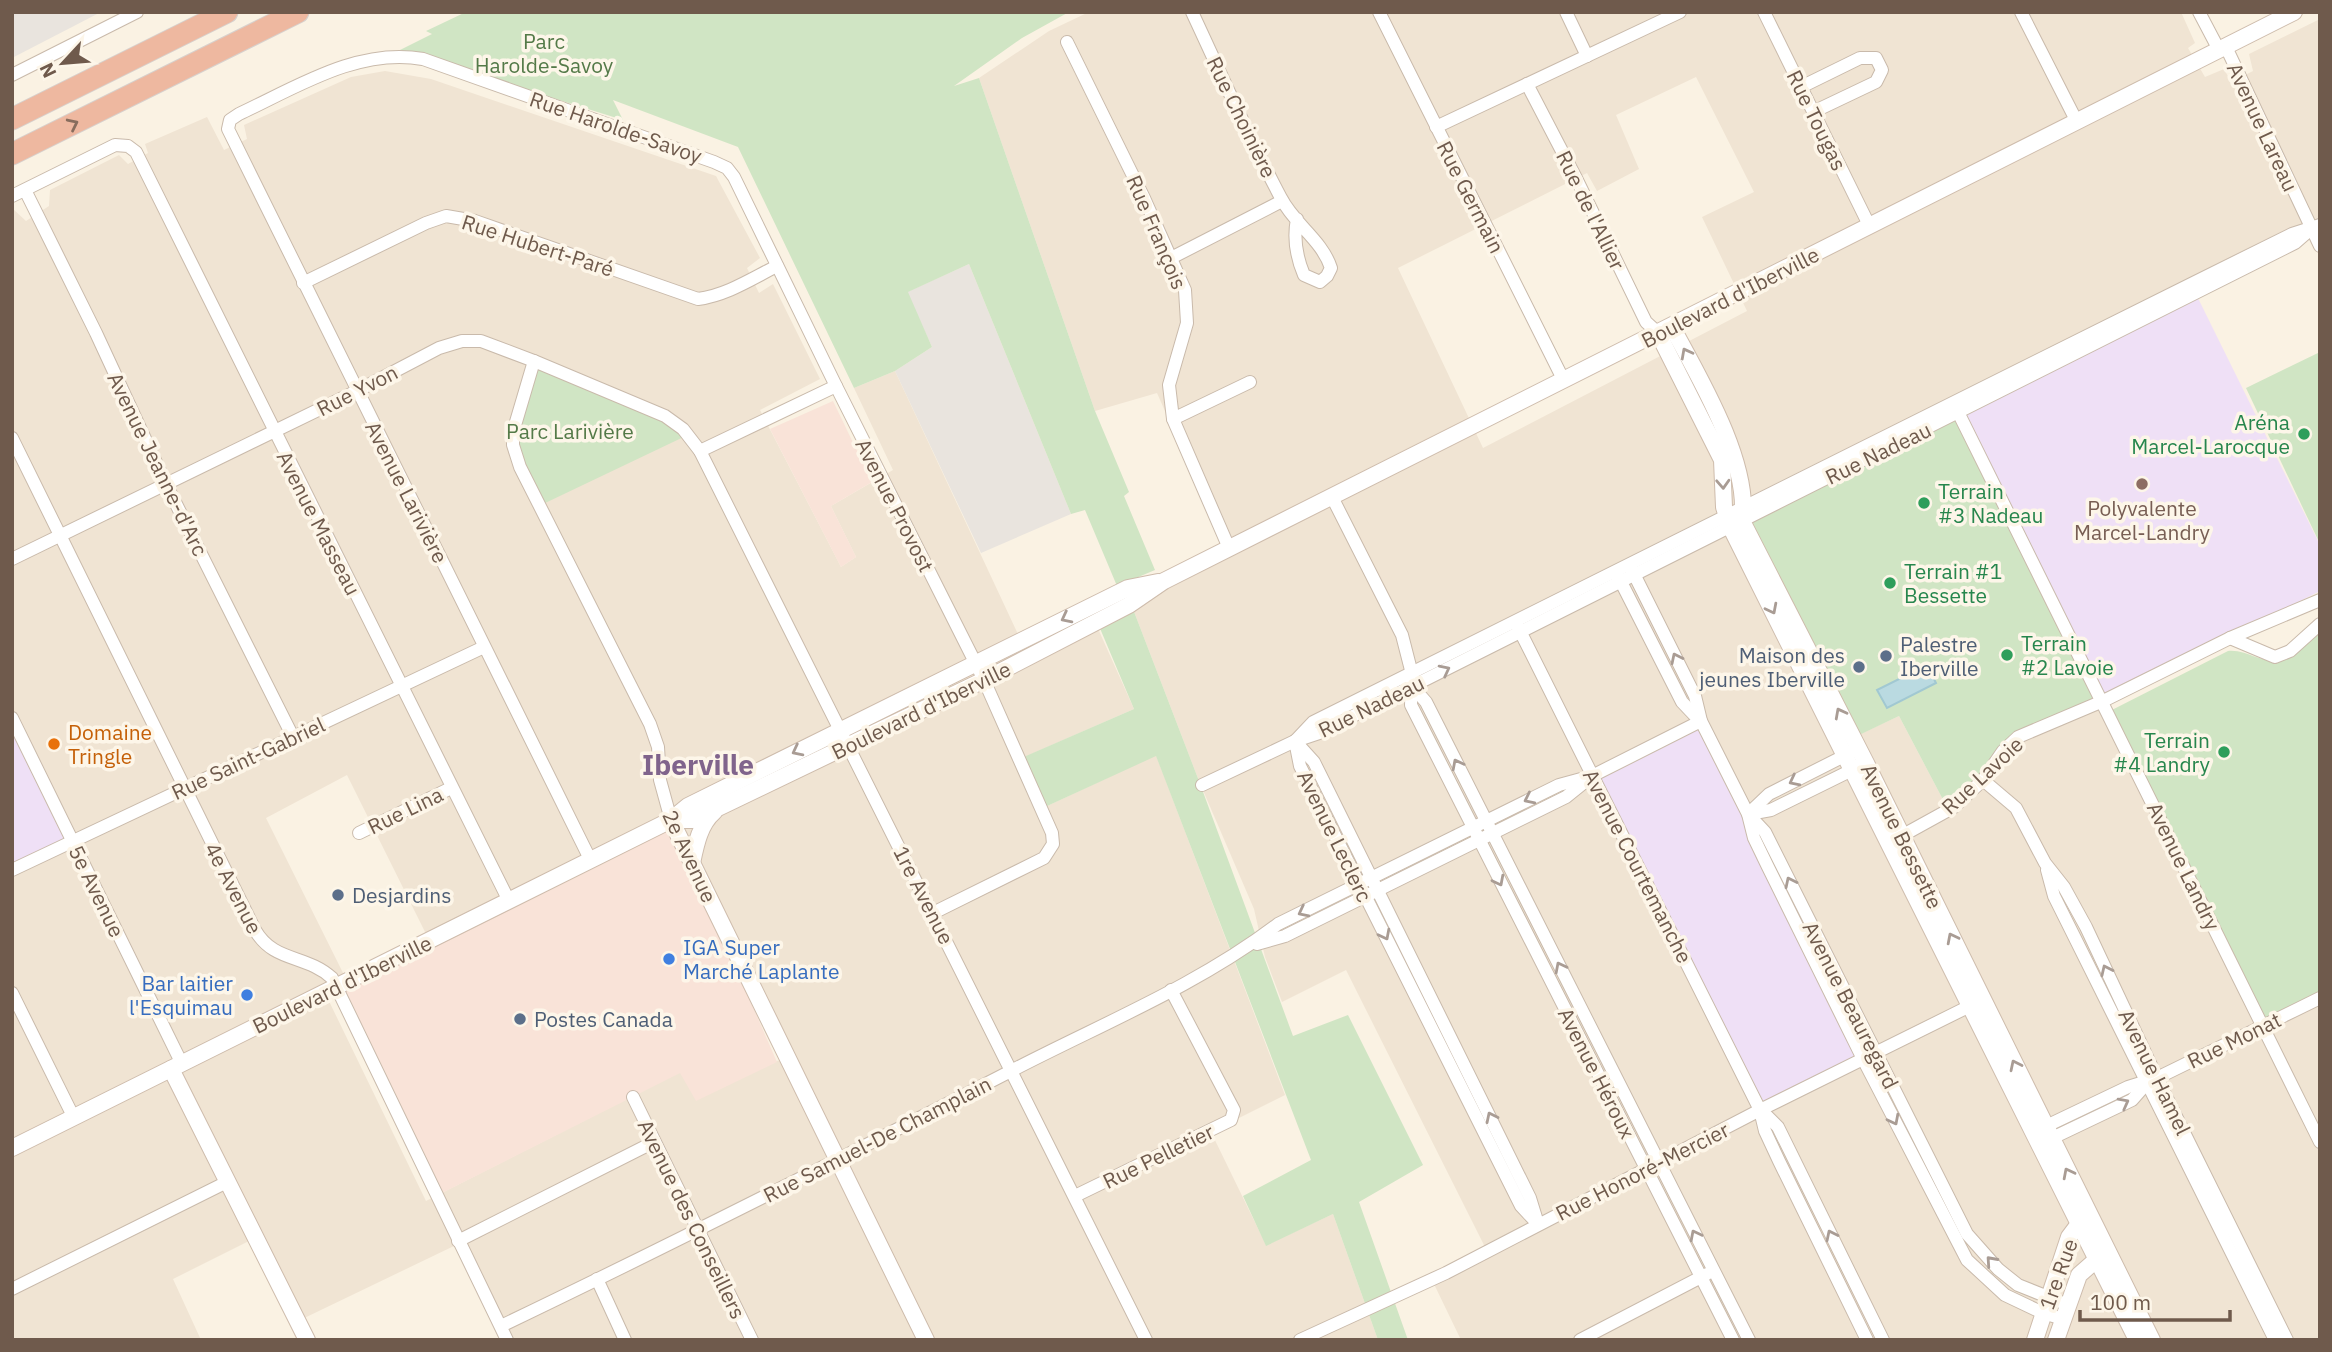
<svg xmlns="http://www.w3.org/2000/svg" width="2332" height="1352" viewBox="0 0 2332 1352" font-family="'IBM Plex Sans',sans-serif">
	<rect width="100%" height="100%" fill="#faf2e3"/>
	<g fill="#f0e4d3" fill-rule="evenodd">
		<path d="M1089,12H2181L2195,43L2188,48L2205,77L2224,69L2231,82L2253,71L2249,54L2320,19V246L2312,231L1959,413L1858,735L1899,716L1950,813L2021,735L2096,697L2320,997V1340H1461L1433,1282L1488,1253L1346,970L1282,1002L1265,957L1254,909L1199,781L1133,609L1228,554L1157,393L1095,411L979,78L1049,31ZM1696,77L1754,192L1702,217L1747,311L1483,448L1398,268L1587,173L1597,191L1639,169L1616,115Z"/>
		<path d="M385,71L431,79L716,176L760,258L747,268L759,293L773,284L820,379L760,410L841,567L856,557L831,506L893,470L854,388L895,371L1023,645L1091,613L1134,709L1020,759L1045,807L1156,755L1285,1095L1211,1132L1266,1245L1333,1214L1378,1340H503L456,1245L296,1322L253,1239L173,1279L201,1340H12V208L26,221L49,206L50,190L119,155L128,164L148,153L145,144L207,117L224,150L247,139L244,125L351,77ZM347,775L433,948L673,825L784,1060L680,1072L426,1201L326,995L349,985L266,818Z"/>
	</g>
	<g fill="#f9e3d8">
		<path d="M833,401L872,482L831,506L856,557L841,567L770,429Z"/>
		<path d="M671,820L777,1062L696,1101L680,1073L442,1193L345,992Z"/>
	</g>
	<g fill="#e9e4de">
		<path d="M12,12H101L12,58Z"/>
		<path d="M969,264L1071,514L981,553L895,371L932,347L907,292Z"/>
	</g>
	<g fill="#efe0f6">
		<path d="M2191,284L2320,545V591L2103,701L1954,403Z"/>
		<path d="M12,718L73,841L12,870Z"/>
		<path d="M1701,721L1863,1059L1760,1110L1592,776Z"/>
	</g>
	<g fill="#d0e5c4">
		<path d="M466,12H1069L1022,38L954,86L979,78L1095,411L1129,492L1124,496L1155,570L1117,586L1085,510L1071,514L969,264L908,292L932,347L895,371L854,388L738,147L613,100L623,120L400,50L432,34L426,31Z"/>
		<path d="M2320,352V544L2246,388Z"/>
		<path d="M534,361L692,433L541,505L513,441Z"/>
		<path d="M1959,413L2096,697L2021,735L1950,813L1899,716L1857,736L1742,521Z"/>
		<path d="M1133,609L1199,781L1293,1036L1348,1015L1423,1165L1359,1202L1408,1340H1378L1333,1214L1266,1246L1243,1196L1311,1160L1156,756L1045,807L1019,759L1134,709L1099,626Z"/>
		<path d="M2320,632V997L2261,1026L2104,714L2228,651C2238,650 2247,654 2256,657C2289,669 2296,652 2320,632Z"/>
	</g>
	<path fill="#badae1" stroke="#a1c8d2" stroke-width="2" d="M1927,665L1936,683L1887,708L1877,690Z"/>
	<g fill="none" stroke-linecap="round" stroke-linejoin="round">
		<g stroke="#c9baab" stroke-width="14">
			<g id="street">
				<path d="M1192,12C1221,74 1249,138 1281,198C1294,224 1322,240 1331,268L1327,276L1320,282L1304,275C1296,256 1293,239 1297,219"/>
				<path d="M1379,12L1564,381"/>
				<path d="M1566,12L1587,56"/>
				<path d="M1764,12L1870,227"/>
				<path d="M2021,12L2077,122"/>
				<path d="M2199,12L2219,50"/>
				<path d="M1067,42L1144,198L1185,290L1187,323L1169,385L1173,419L1229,548"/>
				<path d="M2226,47L2320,246"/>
				<path d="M12,75L137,12"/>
				<path d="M1527,84L1577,180L1646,322L1658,333"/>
				<path d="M1801,87L1860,58H1876L1882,70L1876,82L1813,112"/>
				<path d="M1436,127L1680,12"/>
				<path d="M25,190L96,333L166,484L293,737"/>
				<path d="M12,196L115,145L128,146L136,152L509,901"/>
				<path d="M1171,258L1282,201"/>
				<path d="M303,283L426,223L446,216L475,221L698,299C727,295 751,279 777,266"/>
				<path d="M534,361L513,432V445L520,467L650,724L658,747L660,780L671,820"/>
				<path d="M1955,406L2320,1142"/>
				<path d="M1173,419L1250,382"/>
				<path d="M12,438L255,930C274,963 306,954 332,978L507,1340"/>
				<path d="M700,451L836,386"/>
				<path d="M1332,497L1402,635L1412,674L1411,705L1733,1340"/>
				<path d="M12,559L357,391L439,348L462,341H481L534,361L665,416L683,429L700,451L1146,1340"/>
				<path d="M1631,568L1695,696L1701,721L1748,814L1754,838L1767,865L1863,1059L1967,1260L2005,1295L2043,1313L2063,1319"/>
				<path d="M1618,576L1682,702L1700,721"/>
				<path d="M1518,627L1760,1110L1765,1131L1779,1161L1867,1340"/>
				<path d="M2230,638L2275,657L2290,651L2320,624"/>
				<path d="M1412,686L1426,702L1749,1340"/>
				<path d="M12,718L182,1064"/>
				<path d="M1296,740L1313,722L2191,284L2292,234L2320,225"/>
				<path d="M1295,741L1314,762L1530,1198L1538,1224"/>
				<path d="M1295,741L1300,766L1521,1206L1535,1221"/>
				<path d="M1983,780L2016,808L2045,863L2064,887L2086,927L2157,1078L2287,1340"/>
				<path d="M1202,785L1295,741L1319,733L2295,243L2311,229"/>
				<path d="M1748,814L1769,794L1852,752"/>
				<path d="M1749,814L1771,810L1860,766"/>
				<path d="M1751,817L1765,832L1967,1234L1998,1269L2018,1285L2068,1305"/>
				<path d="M359,833L451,788"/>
				<path d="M1896,839L1954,807L1983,780L2003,751L2018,737L2103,701L2230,638L2320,600"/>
				<path d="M591,861L228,129L230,120L239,114C295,88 358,47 423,59L714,162L727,168L734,177L836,386L984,680L1052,833L1053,844L1044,858L933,913"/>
				<path d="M12,870L484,647"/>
				<path d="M2047,870L2054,896L2275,1340"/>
				<path d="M1257,944L1285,936L1566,797L1592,776L1701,721"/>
				<path d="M12,993L74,1118"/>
				<path d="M633,1097L752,1340"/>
				<path d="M1761,1110L1778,1127L1883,1340"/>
				<path d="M2040,1129L2128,1087L2157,1078L2320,998"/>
				<path d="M2046,1141L2132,1100L2147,1083"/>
				<path d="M1075,1196L1231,1120L1234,1110L1171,990"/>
				<path d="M458,1241L654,1142"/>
				<path d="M597,1279L625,1340"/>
				<path d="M12,1289L227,1182"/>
				<path d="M501,1326C672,1244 840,1159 1009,1072C1099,1025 1197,986 1278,924L1559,785L1592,776"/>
				<path d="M1300,1340L1446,1273L1760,1110L1976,1003"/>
				<path d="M1580,1340L1707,1274"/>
			</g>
		</g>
		<g stroke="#cebcac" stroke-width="18">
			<g id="secondary">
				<path d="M1672,327C1699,377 1751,464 1742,521L1866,763L2152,1340"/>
				<path d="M1658,333L1722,460L1724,507L1730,526L2137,1340"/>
				<path d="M671,820H693L984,680L1129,605L1164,581L2294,12"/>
				<path d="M671,820L926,1340"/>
				<path d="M692,863C696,844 700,824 714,812"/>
				<path d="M171,1069L307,1340"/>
				<path d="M12,1148L671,820L688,806L1128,588L1158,582"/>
				<path d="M2035,1340L2069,1237L2084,1217"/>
				<path d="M2056,1340L2079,1275L2104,1253"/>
			</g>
		</g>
		<g stroke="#d7d1cd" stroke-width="23">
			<g id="highway">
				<path d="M12,119L227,12"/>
				<path d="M12,154L298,12"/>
			</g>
		</g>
		<use href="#street" stroke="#fff" stroke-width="12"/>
		<use href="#secondary" stroke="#fff" stroke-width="16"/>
		<use href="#highway" stroke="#eeb8a0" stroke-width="21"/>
	</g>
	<defs><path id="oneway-chevron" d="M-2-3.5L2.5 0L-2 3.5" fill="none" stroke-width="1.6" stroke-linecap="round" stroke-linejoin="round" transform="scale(1.75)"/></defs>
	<use stroke="#886d5d" href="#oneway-chevron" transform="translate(73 124) rotate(-26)"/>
	<g stroke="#a99c94">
		<use href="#oneway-chevron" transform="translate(1686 353) rotate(-118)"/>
		<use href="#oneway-chevron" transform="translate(1723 484) rotate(87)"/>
		<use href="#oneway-chevron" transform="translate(1772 609) rotate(63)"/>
		<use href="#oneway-chevron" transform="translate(1066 618) rotate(153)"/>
		<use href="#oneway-chevron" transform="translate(1676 658) rotate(-116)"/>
		<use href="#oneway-chevron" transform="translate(1445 670) rotate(-27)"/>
		<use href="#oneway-chevron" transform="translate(1840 713) rotate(-118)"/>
		<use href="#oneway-chevron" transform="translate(797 751) rotate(153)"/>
		<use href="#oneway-chevron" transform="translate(1457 764) rotate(-117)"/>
		<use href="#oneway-chevron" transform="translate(1794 781) rotate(153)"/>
		<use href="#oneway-chevron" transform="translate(1529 799) rotate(154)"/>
		<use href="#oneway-chevron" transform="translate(1499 881) rotate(63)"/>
		<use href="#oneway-chevron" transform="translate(1790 882) rotate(-116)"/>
		<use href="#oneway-chevron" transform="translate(1303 912) rotate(153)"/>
		<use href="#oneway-chevron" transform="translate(1385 935) rotate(63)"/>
		<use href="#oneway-chevron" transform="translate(1952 938) rotate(-117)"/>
		<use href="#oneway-chevron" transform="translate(1560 967) rotate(-117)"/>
		<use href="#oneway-chevron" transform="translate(2106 970) rotate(-115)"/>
		<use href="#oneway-chevron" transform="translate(2015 1065) rotate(-116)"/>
		<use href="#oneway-chevron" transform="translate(2124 1103) rotate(-28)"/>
		<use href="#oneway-chevron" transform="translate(1491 1117) rotate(-116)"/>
		<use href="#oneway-chevron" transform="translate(1894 1120) rotate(63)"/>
		<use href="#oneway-chevron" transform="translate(2068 1173) rotate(-117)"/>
		<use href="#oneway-chevron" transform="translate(1695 1235) rotate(-117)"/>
		<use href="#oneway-chevron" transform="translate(1831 1235) rotate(-116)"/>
		<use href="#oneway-chevron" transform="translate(1991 1261) rotate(-132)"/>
	</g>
	<g fill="#2e9e5b" stroke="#fdf6e9" stroke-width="2.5">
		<circle cx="2304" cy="434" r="7"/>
		<circle cx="1924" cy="503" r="7"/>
		<circle cx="1890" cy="583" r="7"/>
		<circle cx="2007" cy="655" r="7"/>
		<circle cx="2224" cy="752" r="7"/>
	</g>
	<circle fill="#8d6e63" stroke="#fdf6e9" stroke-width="2.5" cx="2142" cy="484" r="7"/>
	<g fill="#5c6f8a" stroke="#fdf6e9" stroke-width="2.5">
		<circle cx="1886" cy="656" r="7"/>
		<circle cx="1859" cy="667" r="7"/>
		<circle cx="338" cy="895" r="7"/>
		<circle cx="520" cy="1019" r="7"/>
	</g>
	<circle fill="#e8710a" stroke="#fdf6e9" stroke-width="2.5" cx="54" cy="744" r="7"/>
	<g fill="#3f7fe0" stroke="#fdf6e9" stroke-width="2.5">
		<circle cx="669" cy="959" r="7"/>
		<circle cx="247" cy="995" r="7"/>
	</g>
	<g text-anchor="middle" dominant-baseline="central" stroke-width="7" stroke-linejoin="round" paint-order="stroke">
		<g font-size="21" fill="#547a48" stroke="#fdf6e9">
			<text x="544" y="41">Parc<tspan x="544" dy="24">Harolde-Savoy</tspan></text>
			<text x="570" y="431">Parc Larivière</text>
		</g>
		<g font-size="21" fill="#6f5a4c" stroke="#fdf6e9">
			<text transform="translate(1242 117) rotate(64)">Rue Choinière</text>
			<text transform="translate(1817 120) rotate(64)">Rue Tougas</text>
			<text transform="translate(616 127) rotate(19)">Rue Harolde-Savoy</text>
			<text transform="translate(2263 127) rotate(65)">Avenue Lareau</text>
			<text transform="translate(1471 197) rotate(63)">Rue Germain</text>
			<text transform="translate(1591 210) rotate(64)">Rue de l'Allier</text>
			<text transform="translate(1157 232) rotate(67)">Rue François</text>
			<text transform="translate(538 245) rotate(18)">Rue Hubert-Paré</text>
			<text transform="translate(1730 297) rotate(-27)">Boulevard d'Iberville</text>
			<text transform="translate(357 390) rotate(-27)">Rue Yvon</text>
			<text transform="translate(1878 453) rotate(-26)">Rue Nadeau</text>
			<text transform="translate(158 464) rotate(64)">Avenue Jeanne-d'Arc</text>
			<text transform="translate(407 492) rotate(63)">Avenue Larivière</text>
			<text transform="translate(895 505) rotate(63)">Avenue Provost</text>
			<text transform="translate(319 523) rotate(63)">Avenue Masseau</text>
			<text transform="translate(1371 706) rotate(-26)">Rue Nadeau</text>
			<text transform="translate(921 710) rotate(-26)">Boulevard d'Iberville</text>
			<text transform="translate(248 758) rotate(-25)">Rue Saint-Gabriel</text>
			<text transform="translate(1982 775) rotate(-43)">Rue Lavoie</text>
			<text transform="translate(405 810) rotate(-26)">Rue Lina</text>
			<text transform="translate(1335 836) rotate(64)">Avenue Leclerc</text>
			<text transform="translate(1902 836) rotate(64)">Avenue Bessette</text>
			<text transform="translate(690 856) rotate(65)">2e Avenue</text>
			<text transform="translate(1638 866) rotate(63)">Avenue Courtemanche</text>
			<text transform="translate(2184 866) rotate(64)">Avenue Landry</text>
			<text transform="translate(234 888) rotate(63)">4e Avenue</text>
			<text transform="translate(97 891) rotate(64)">5e Avenue</text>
			<text transform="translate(924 895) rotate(63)">1re Avenue</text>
			<text transform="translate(342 984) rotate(-26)">Boulevard d'Iberville</text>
			<text transform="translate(1851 1005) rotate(63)">Avenue Beauregard</text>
			<text transform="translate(2234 1040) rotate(-26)">Rue Monat</text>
			<text transform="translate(2155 1072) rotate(64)">Avenue Hamel</text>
			<text transform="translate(1597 1073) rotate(63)">Avenue Héroux</text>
			<text transform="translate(877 1139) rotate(-27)">Rue Samuel-De Champlain</text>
			<text transform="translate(1158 1156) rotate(-26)">Rue Pelletier</text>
			<text transform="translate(1642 1171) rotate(-27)">Rue Honoré-Mercier</text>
			<text transform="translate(692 1219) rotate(64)">Avenue des Conseillers</text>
			<text transform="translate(2058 1274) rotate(-70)">1re Rue</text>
		</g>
		<g font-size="21" fill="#27864d" stroke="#fdf6e9" text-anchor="start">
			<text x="2290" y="422" text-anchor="end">Aréna<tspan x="2290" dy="24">Marcel-Larocque</tspan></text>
			<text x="1938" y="491">Terrain<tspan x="1938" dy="24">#3 Nadeau</tspan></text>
			<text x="1904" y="571">Terrain #1<tspan x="1904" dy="24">Bessette</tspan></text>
			<text x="2021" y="643">Terrain<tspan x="2021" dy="24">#2 Lavoie</tspan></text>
			<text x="2210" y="740" text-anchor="end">Terrain<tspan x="2210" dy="24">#4 Landry</tspan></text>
		</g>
		<g font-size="21" fill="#785e54" stroke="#fdf6e9">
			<text x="2142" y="508">Polyvalente<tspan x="2142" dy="24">Marcel-Landry</tspan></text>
		</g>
		<g font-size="21" fill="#4e5e75" stroke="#fdf6e9" text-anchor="start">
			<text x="1900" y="644">Palestre<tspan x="1900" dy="24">Iberville</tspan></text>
			<text x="1845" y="655" text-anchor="end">Maison des<tspan x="1845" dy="24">jeunes Iberville</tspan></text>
			<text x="352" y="895">Desjardins</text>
			<text x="534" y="1019">Postes Canada</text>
		</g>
		<g font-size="21" fill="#c56008" stroke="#fdf6e9" text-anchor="start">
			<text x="68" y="732">Domaine<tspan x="68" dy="24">Tringle</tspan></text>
		</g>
		<g font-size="21" fill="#366cbe" stroke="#fdf6e9" text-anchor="start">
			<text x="683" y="947">IGA Super<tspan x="683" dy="24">Marché Laplante</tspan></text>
			<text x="233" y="983" text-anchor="end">Bar laitier<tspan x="233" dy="24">l'Esquimau</tspan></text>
		</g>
		<g font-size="28" font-weight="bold" fill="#80648c" stroke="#fdf6e9">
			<text x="698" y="764">Iberville</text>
		</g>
	</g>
	<rect width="2332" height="1352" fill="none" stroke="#6f5a4c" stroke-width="28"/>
	<g transform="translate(63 63) rotate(244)" stroke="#fdf6e9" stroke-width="5" paint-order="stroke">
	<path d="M0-5L12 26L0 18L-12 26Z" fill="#6f5a4c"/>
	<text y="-10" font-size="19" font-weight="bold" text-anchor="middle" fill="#6f5a4c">N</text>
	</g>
	<path d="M2080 1310v10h150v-10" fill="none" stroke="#6f5a4c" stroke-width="3.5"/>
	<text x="2090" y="1310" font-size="21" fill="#6f5a4c" stroke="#fdf6e9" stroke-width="5" paint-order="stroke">100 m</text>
</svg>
